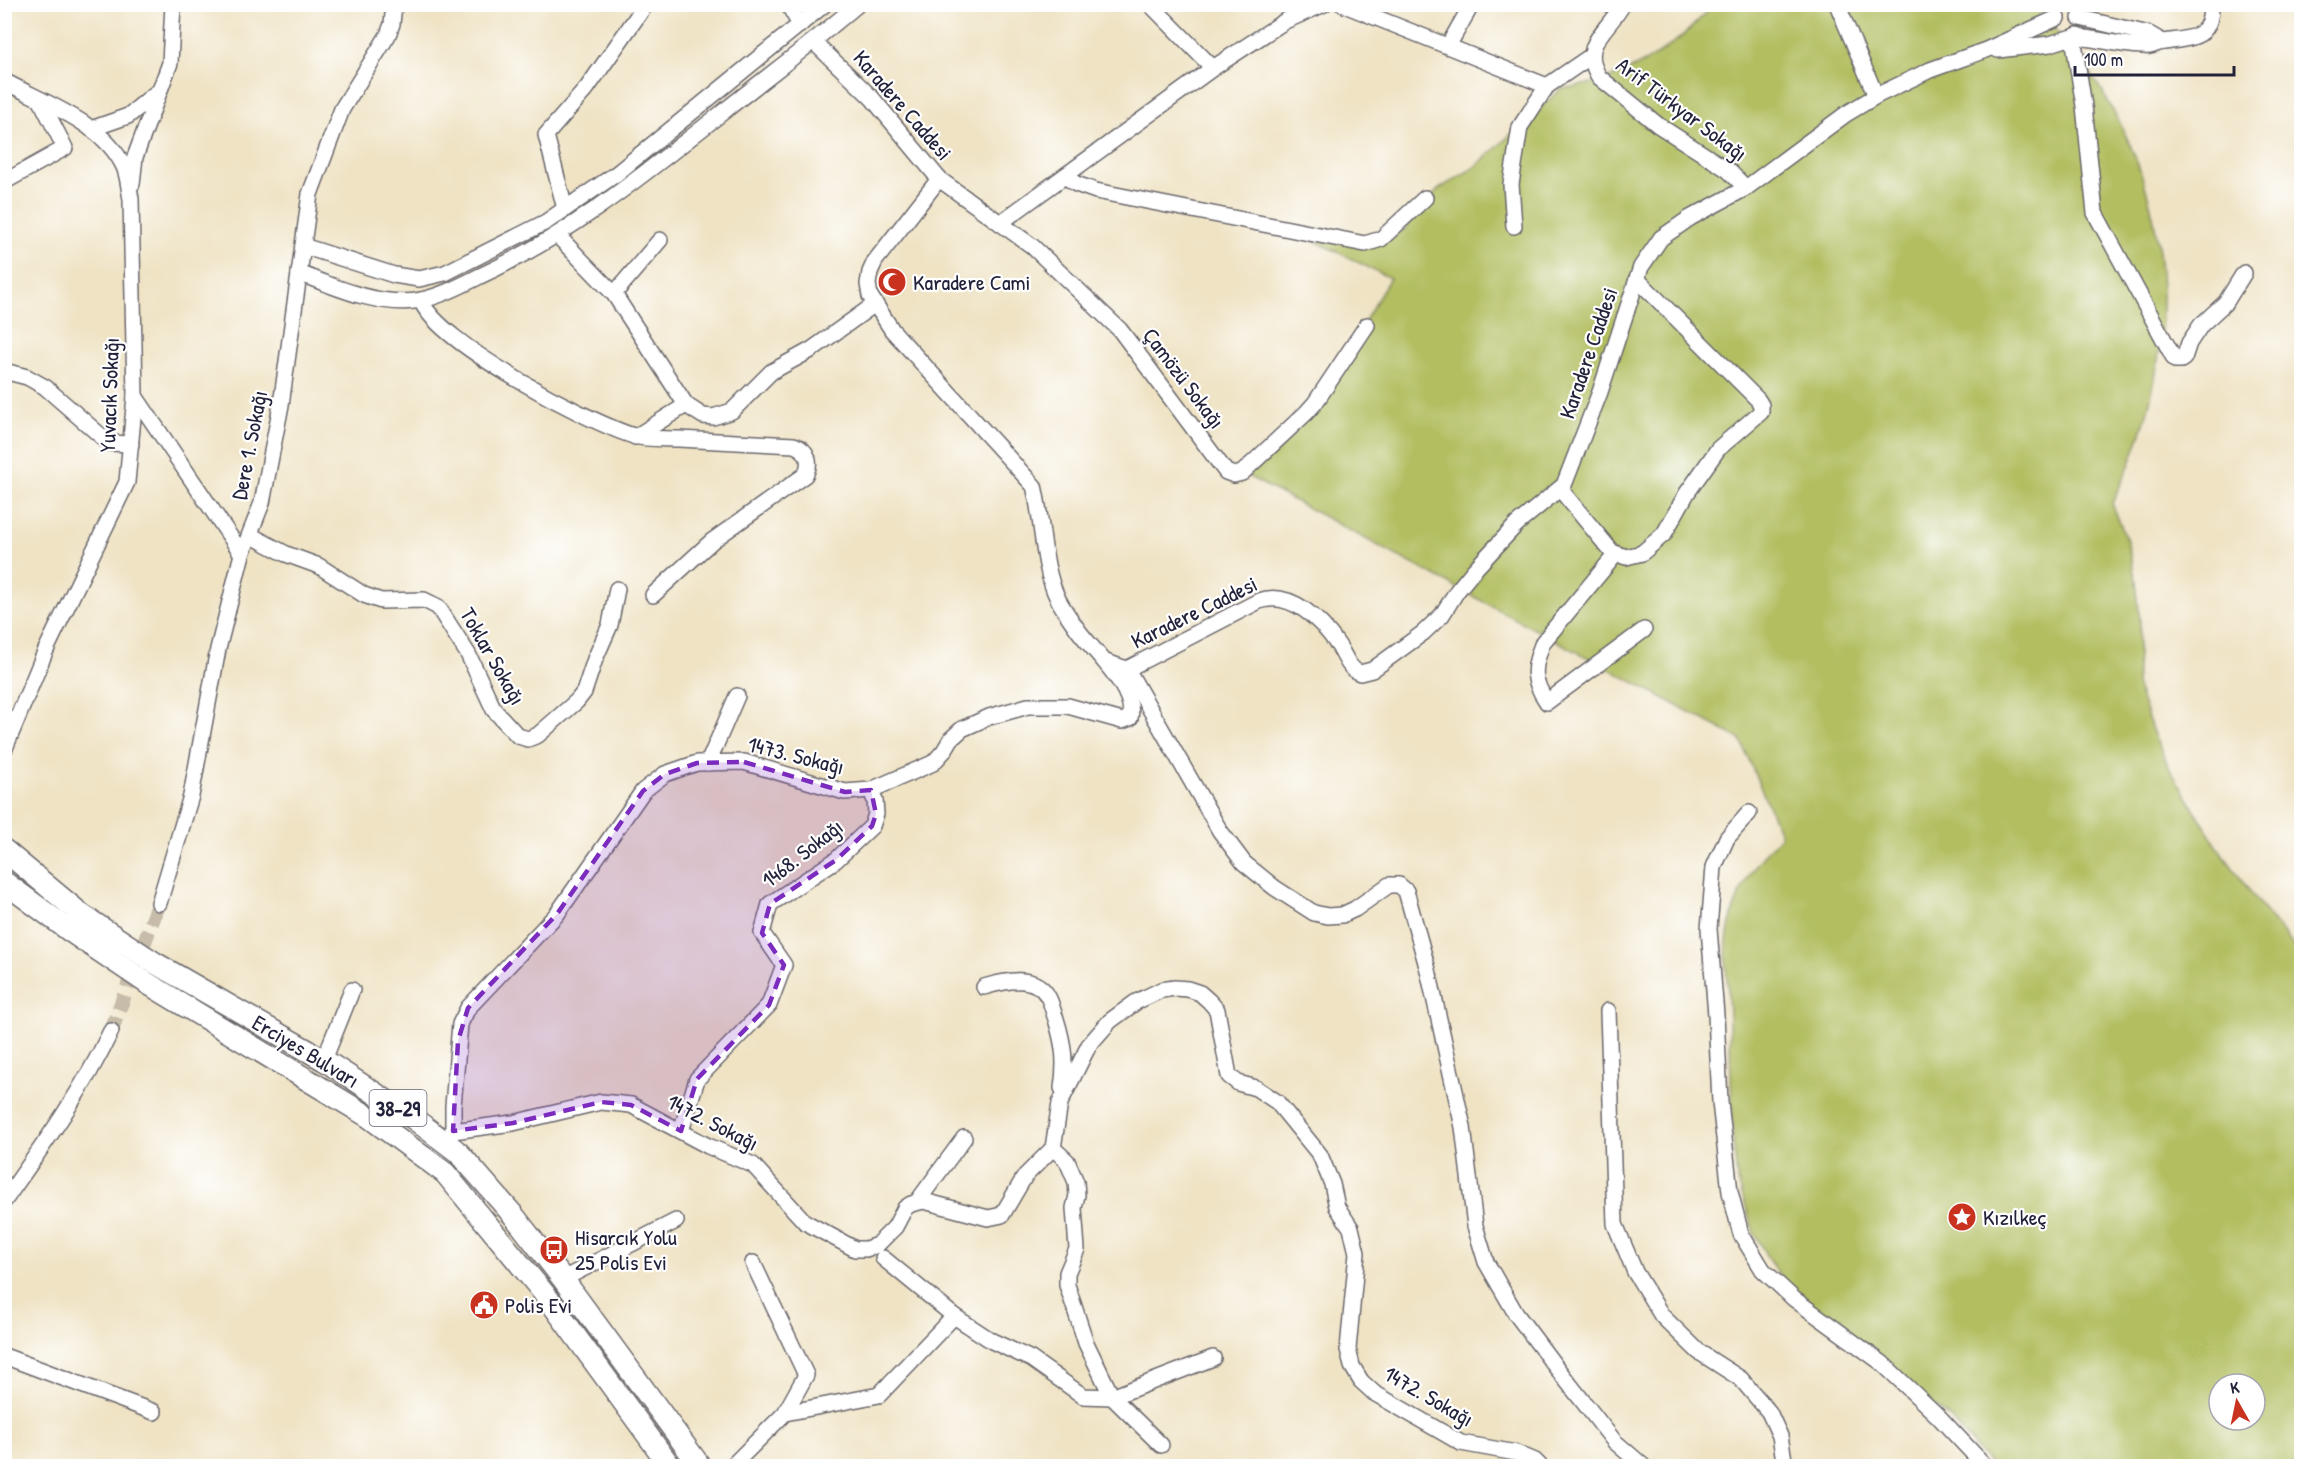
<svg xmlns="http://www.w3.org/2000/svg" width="2306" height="1471" viewBox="0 0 2306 1471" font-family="'Patrick Hand',sans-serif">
	<rect width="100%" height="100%" fill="#fff"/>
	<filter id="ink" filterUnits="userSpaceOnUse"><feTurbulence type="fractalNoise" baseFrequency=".0167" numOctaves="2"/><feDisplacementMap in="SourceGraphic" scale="12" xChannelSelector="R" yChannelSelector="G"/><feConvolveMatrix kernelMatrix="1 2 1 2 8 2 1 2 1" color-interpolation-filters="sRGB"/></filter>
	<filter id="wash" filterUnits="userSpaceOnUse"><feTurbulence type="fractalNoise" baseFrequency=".008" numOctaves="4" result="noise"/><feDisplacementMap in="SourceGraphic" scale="24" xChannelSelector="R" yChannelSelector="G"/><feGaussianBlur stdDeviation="1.35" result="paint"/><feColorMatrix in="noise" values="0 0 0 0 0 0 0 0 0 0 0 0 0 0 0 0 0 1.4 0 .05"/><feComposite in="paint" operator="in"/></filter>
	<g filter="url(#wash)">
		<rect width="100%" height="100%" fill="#efe3c4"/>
		<path fill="#b2be60" stroke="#6a704e" stroke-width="1.5" fill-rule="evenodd" d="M2030,4C2172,137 2200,331 2112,503L2127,541L2136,581L2140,622L2136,684L2155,738L2171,771L2217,846L2263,909L2301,955V1466H1991L1953,1421L1790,1289L1770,1262L1754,1233L1737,1178L1733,1140L1728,989C1719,929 1738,878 1781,836L1740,739L1244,474L1310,415L1390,278L1303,235L1389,239L1405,229L1429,199L1439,189L1475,167L1561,89C1622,81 1673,53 1712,5ZM2219,1384H2255V1420H2219Z"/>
	</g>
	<g filter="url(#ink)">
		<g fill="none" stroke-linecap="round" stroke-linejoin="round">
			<path stroke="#c6bca9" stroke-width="15" stroke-dasharray="15 8" stroke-linecap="butt" d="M111,1031L159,903"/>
			<g stroke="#6a666b" stroke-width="18">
				<g id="minor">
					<path d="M788,4L800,25"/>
					<path d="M1150,4L1213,68"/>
					<path d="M1342,4L1547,86L1591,56"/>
					<path d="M1623,4C1608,31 1579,44 1599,77L1658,125L1728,170L1746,188"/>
					<path d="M1837,4L1876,96"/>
					<path d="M2080,18L2149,34L2163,42"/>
					<path d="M2077,35L2085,38C2102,40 2135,48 2150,46C2155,45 2159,42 2164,42C2190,38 2212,40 2211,4"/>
					<path d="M2073,37L2084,106L2095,213L2175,360H2181L2184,358L2189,343L2201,325L2226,302L2244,273"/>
					<path d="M814,42L872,98L939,179L1032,246L1120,330L1226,472L1234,475L1242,473L1306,413L1315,403L1367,325"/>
					<path d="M1448,46L1472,4"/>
					<path d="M1998,50L2050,44L2069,38"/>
					<path d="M4,81C44,103 104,123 124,167C128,176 129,189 131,199L135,396L127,482L45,652L5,748"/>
					<path d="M91,129L128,116L156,93"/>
					<path d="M1065,176L1076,184L1096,191L1365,244L1381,239L1425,198"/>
					<path d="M4,182L65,148L41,101"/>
					<path d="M132,184L135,157L170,63L173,4"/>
					<path d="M565,209L546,135L587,88L646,4"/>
					<path d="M1000,223L1213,68L1285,21L1324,4"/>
					<path d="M1514,226L1511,184L1520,127L1547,86"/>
					<path d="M557,235L614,294L686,405L635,437"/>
					<path d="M303,246L394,275L419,279L445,273L546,222L616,174L825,4"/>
					<path d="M299,273C334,287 382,308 421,300C441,296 462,285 480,276C572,234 644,174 723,112C768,76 814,42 858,4"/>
					<path d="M614,294L660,240"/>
					<path d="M421,300C437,343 588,422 634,436C647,440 665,438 679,439C717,441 756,443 794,445C808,450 812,462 805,475L712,541L653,595"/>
					<path d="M4,371L27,377L45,387L109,443L131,444"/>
					<path d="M135,396L242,554"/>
					<path d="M686,405L703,416L713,417L732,411L771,372L811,350L875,304"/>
					<path d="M1560,489L1612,552L1626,557L1642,553L1664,534L1687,493L1718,449L1761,412V405L1758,400L1637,279"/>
					<path d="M250,535L286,554L319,566L364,595L381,601L424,600L438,607L468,654L494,710L518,736L528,739L538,735L577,701L584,692L595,659L610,625L617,589"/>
					<path d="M1616,554L1543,642C1533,667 1531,679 1547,702L1644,630"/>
					<path d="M1106,662L1127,669L1259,601C1291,590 1321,620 1338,645C1345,655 1348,669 1360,673L1372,670L1423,633L1442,615L1457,591L1475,569L1517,524L1564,485L1600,392L1641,267L1661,238L1690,218L1746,188L1846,114L1876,96L1930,70L1986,50L2057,18"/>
					<path d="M1127,669L1220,831L1244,863L1275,888L1314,913L1328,916L1342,915L1355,909L1389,885H1399L1406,891L1428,970L1463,1127L1475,1226L1486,1262L1516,1314L1552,1362L1614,1441L1643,1466"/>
					<path d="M708,763L737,696"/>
					<path d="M1749,813L1727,838L1714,867L1709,929L1716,1015L1720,1102L1730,1192L1741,1234L1763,1270L1794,1299L1882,1363L1939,1417L1985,1466"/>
					<path d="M159,903L191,796L218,649L242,554L262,503L281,405L310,194L342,109L388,35L392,24L394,4"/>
					<path d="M984,987C1004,981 1036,973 1048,997C1052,1004 1053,1012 1056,1019C1064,1045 1066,1062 1062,1088"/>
					<path d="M1608,1011L1615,1224L1635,1272L1662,1316L1699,1352L1741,1379L1769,1412L1780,1436L1785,1466"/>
					<path d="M324,1060L352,990"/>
					<path d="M453,1131L513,1123L601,1102L631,1105L708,1146L753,1165L805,1222L855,1249H866L877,1245L895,1227L905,1208L911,1204L924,1201L988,1218L1002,1215L1025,1176L1053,1148L1060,1103L1089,1045L1110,1021L1136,1002L1161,990L1175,988L1188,989L1200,993L1209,1001L1217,1010L1229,1076L1238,1083L1256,1088L1277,1102L1320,1155L1332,1184L1337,1207L1351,1228L1357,1253L1348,1349L1352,1366L1361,1381L1374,1393L1461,1443L1516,1453L1535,1461L1540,1466"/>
					<path d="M681,1131L697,1079L769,1005L784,965L762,933L770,904L836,860L872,826L876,814L875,801L871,790"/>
					<path d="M449,1138L453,1131V1106L460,1024L468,1008L557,914L643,791L665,774L697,763L744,762L845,792L871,790L933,763L944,751L951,739L962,729L989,717L1028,706H1068L1122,721L1130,718C1137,690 1093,651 1078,630C1071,620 1063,609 1058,599C1042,567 1043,521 1034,486L892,330L870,296L868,284L870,272L875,261L939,179"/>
					<path d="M1053,1148L1067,1161L1076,1182L1077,1195L1074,1208L1077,1249L1067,1273V1285L1086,1343L1112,1397L1161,1445"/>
					<path d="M4,1201C43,1146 82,1092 111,1031"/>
					<path d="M917,1202L964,1138"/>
					<path d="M883,1258L954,1316L992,1341L1031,1359L1083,1396L1112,1397L1213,1358"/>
					<path d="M563,1279L676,1221"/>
					<path d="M4,1356L154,1412"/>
					<path d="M785,1413L879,1395L954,1316"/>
					<path d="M732,1466L785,1413L806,1375L753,1263"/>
				</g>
			</g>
			<g stroke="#6a666b" stroke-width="24">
				<g id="highway">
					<path d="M4,850L82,915L155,963L324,1060L413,1118L458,1152L514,1216L563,1279L700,1466"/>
					<path d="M4,882L70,931L147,983L369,1117L445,1173L547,1297L670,1466"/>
				</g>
			</g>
			<use href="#minor" stroke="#fff" stroke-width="15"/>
			<use href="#highway" stroke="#fff" stroke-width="21"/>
		</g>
	</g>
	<path fill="#7b2cbf" fill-opacity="0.2" stroke="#7b2cbf" stroke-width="4.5" stroke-dasharray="12 8" stroke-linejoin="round" d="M744,762L845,792L871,790L876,814L872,826L836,860L770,904L762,933L784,965L769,1005L697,1079L681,1131L631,1105L601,1102L513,1123L453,1131L458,1041L468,1008L557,914L643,791L665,774L697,763Z"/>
	<defs>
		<g id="mosque-disc" transform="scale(1.5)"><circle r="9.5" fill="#c8321e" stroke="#fff"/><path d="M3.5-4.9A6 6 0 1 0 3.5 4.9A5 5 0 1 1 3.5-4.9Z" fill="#fff"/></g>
		<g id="sight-disc" transform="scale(1.5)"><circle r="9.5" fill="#c8321e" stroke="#fff"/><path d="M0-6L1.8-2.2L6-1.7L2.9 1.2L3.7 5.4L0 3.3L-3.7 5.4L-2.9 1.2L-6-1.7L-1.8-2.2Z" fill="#fff"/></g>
		<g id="bus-disc" transform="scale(1.5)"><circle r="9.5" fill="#c8321e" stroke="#fff"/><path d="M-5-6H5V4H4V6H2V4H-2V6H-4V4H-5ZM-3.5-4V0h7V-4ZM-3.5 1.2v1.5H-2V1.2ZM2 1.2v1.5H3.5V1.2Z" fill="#fff"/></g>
		<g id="civic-disc" transform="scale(1.5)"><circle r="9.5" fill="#c8321e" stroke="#fff"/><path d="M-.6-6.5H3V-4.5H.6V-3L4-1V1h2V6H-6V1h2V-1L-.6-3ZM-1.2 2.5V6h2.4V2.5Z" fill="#fff"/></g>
	</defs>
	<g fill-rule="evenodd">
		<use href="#mosque-disc" x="892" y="282"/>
		<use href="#sight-disc" x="1962" y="1217"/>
		<use href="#bus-disc" x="554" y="1250"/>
		<use href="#civic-disc" x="484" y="1305"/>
	</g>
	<g text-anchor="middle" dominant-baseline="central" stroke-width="4.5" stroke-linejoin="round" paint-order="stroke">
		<rect fill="#fff" stroke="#646476" stroke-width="1.5" x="369.5" y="1090" width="57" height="36" rx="4.5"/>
		<g font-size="21" font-weight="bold" fill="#22223b">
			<text x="398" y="1108">38-29</text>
		</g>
		<g font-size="22" fill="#22223b" stroke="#fff">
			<text transform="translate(903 105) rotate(49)">Karadere Caddesi</text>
			<text transform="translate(1682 109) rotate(37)">Arif Türkyar Sokağı</text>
			<text transform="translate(1588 353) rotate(-71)">Karadere Caddesi</text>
			<text transform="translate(1184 378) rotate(53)">Çamözü Sokağı</text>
			<text transform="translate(109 395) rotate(-88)">Yuvacık Sokağı</text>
			<text transform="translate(249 445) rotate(-79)">Dere 1. Sokağı</text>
			<text transform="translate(1194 612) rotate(-26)">Karadere Caddesi</text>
			<text transform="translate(493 656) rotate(60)">Toklar Sokağı</text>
			<text transform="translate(796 755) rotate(14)">1473. Sokağı</text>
			<text transform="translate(802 853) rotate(-38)">1468. Sokağı</text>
			<text transform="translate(306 1051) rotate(31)">Erciyes Bulvarı</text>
			<text transform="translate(713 1122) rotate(27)">1472. Sokağı</text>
			<text transform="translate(1429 1396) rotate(30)">1472. Sokağı</text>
		</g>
		<g font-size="22" fill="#22223b" stroke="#fff" text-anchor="start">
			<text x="913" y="282">Karadere Cami</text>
			<text x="1983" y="1217">Kızılkeç</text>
			<text x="575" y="1237">Hisarcık Yolu<tspan x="575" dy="25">25 Polis Evi</tspan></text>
			<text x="505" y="1305">Polis Evi</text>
		</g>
	</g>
	<rect width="2306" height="1471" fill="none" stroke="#fff" stroke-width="24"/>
	<g transform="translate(2237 1402) rotate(351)"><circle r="28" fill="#ffffff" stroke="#a7a7b1" stroke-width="1.5"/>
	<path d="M0-4.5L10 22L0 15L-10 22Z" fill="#c8321e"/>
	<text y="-9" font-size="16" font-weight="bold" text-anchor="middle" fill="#22223b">K</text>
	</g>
	<path d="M2075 66v9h159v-9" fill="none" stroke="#22223b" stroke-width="3"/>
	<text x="2084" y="66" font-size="18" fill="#22223b" stroke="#ffffff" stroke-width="4.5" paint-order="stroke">100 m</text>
</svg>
